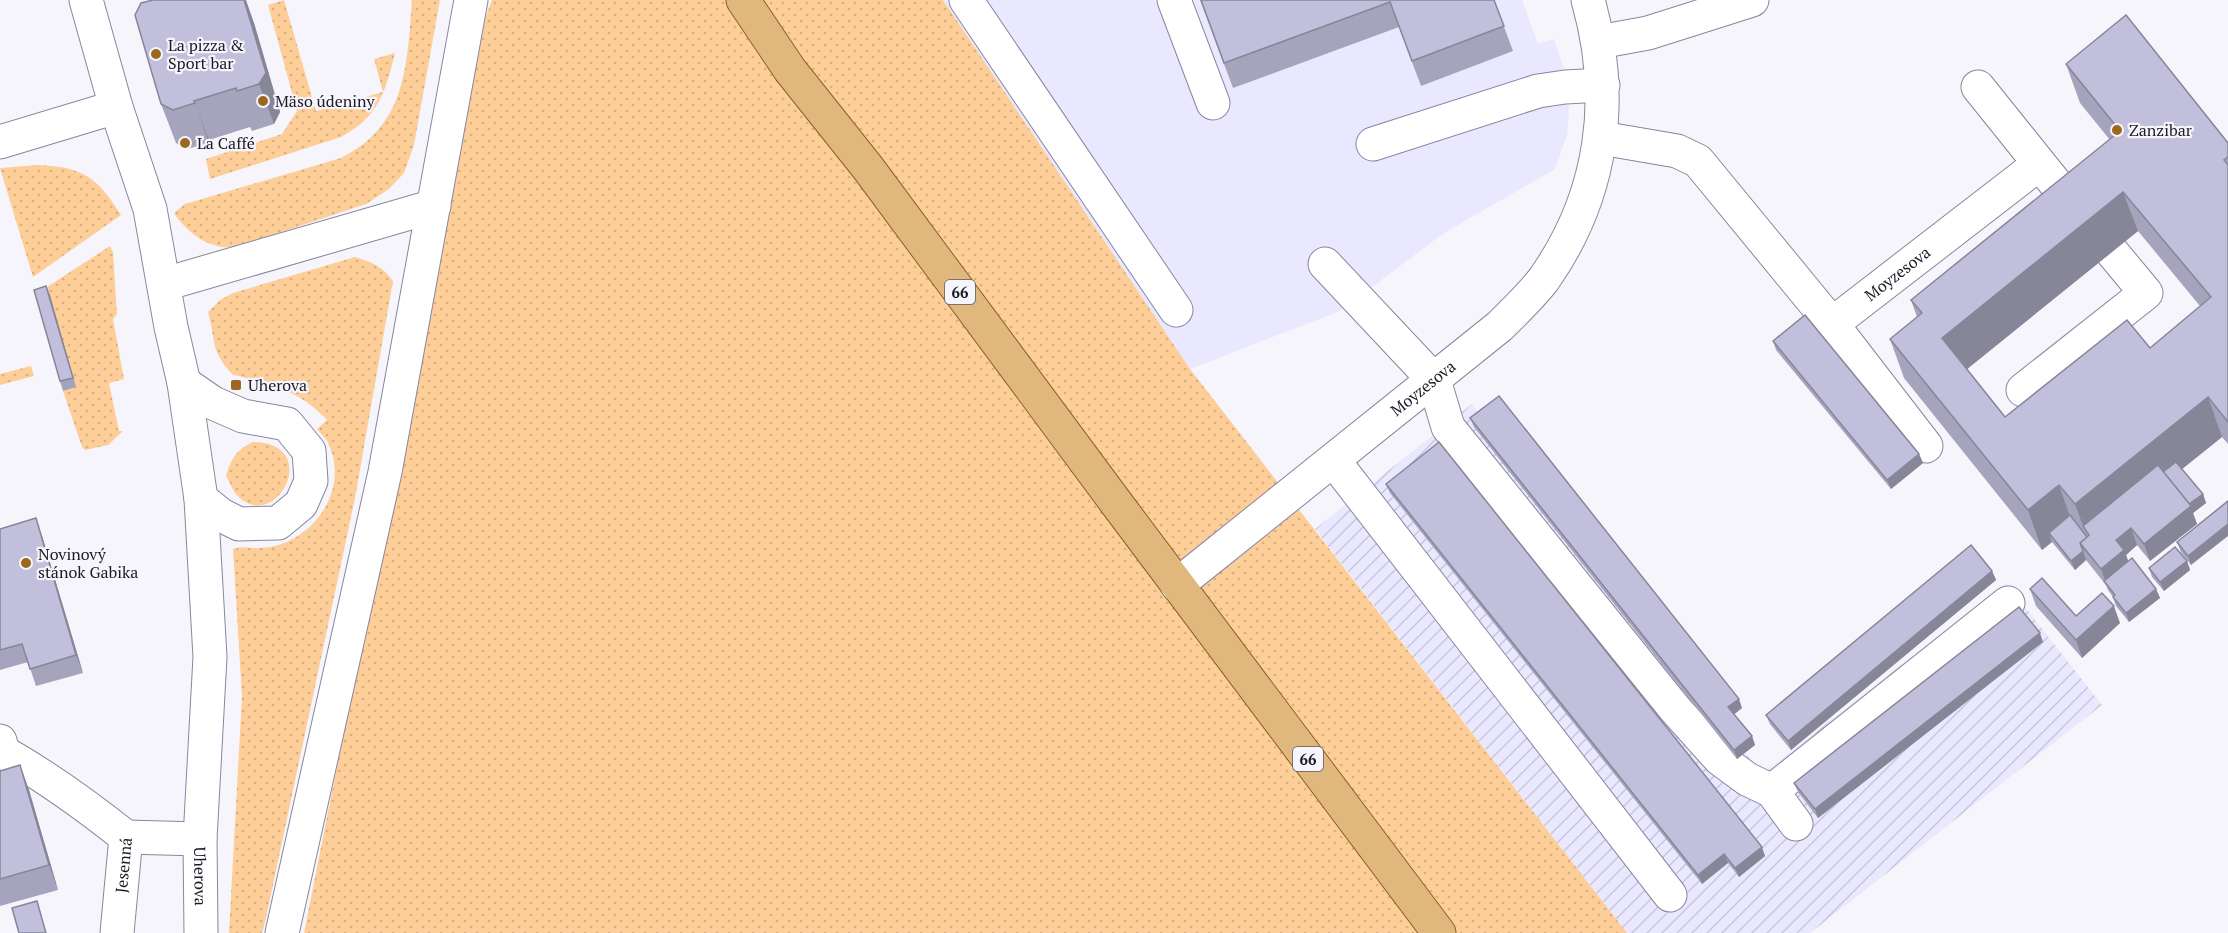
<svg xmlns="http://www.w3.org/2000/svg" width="2228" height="933" viewBox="0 0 2228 933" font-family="'PT Serif',serif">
	<defs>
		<pattern id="industrial-furrows" width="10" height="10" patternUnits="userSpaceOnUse" patternTransform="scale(1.5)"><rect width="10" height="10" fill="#eae8fe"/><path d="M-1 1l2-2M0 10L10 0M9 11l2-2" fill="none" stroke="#c8c6da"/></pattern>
		<pattern id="grass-dots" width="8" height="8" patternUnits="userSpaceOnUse" patternTransform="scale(1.5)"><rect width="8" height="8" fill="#fece98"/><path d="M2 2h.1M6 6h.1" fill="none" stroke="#d9b083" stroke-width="1.8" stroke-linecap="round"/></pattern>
	</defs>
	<rect width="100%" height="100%" fill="#f5f5fb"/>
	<path fill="#eae8fe" d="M943,0H1522L1538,44L1554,39L1566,75L1569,112L1567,135L1555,169L1444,233L1340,311L1190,369Z"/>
	<path fill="url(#industrial-furrows)" d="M1472,404L1762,774L2006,583L2102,705L1810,933H1627L1315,529Z"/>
	<g fill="url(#grass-dots)">
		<path d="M284,0L316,111L383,92L374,59L395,53C385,93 379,116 341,137L210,179L206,159L282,134L297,111L268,5Z"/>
		<path d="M412,0H440L414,145L404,173L389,189L366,204L237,247C231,247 223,248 217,246C200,242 183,227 174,213L185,204L341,158C407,125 407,65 412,0Z"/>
		<path d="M492,0H943L1190,369L1627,933H304L486,16Z"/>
		<path d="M38,165C83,167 97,177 121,215L33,277L0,168Z"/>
		<path d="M110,246L113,252L117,314L113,319L124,379L109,383L119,431H123L108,445L85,450L82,447L63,391L75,387L44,289Z"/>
		<path d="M355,257C372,262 383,267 393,281L355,498L264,927L262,933H229L242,696L233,549C243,545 250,549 260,548C268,548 280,545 287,542C324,525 347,482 328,443C326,438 321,434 317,429L327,420C305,397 287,389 257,381C248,379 242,376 233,375C210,351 216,341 208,312L220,300L233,293Z"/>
		<path d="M31,366L34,376L0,385V374Z"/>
		<path d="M253,442C326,443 273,539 235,493C232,488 229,481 226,476C231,459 236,450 253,442Z"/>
	</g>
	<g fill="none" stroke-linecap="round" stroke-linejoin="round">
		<g stroke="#8886a0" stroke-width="35">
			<g id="minor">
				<path id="s1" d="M86,0L116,107L150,209L171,327L184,383L201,499L210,657L200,839L201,933"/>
				<path d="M966,0L1176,310"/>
				<path d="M1174,0L1213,103"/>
				<path d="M1599,42L1648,33L1752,0"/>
				<path d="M1978,87L2080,214"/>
				<path id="s2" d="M1601,138L1677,151L1698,161L1832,324L2039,164"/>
				<path d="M0,142L116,107"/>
				<path d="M1373,144L1538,91L1565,87L1603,85"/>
				<path d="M1325,264L1434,380L1448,427L1675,709L1720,759L1747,779L1772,791L1796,824"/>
				<path d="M165,284L434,206"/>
				<path d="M1832,324L1926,446"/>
				<path d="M184,383L213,403L243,416L287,424L309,451L311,481L301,504L278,523L239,524L221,515L201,499"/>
				<path d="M2023,390L2146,293L2112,252"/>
				<path d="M1334,461L1670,895"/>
				<path id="s3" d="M1177,585L1500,326C1515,311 1531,296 1544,279C1603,195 1616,98 1588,0"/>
				<path d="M0,741L3,752C47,777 87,806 126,837"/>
				<path d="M1772,791L2008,603"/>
				<path id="s4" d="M117,933L126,837L200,839"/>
				<path d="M282,933L385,472L471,0"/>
			</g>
		</g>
		<g stroke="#8d6124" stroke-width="35">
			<path id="major" d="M743,0L790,70L868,168L1117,504L1439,933"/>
		</g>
		<use href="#minor" stroke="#fff" stroke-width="33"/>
		<use href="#major" stroke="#e0b77c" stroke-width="33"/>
	</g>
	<g fill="#a6a4bc" fill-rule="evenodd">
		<path d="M1200,0H1494L1513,51L1421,86L1399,27L1233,88Z"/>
		<path d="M254,23L280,112L274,124L252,131L250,127L209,140V143L187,149L176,143L161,104Z"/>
		<path d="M2066,64L2228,143V444L2222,437L2182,469L2203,494L2206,503L2193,513L2197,524L2150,561L2137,545L2126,555L2128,561L2156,589L2160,598L2129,622L2116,606L2113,597L2108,590L2106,585L2086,560L2075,570L2052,542L2042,550L1904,378L1890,339L1917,317L1911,300L2110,140L2080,103ZM2138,231L2200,306L2150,348L2005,417L1967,369Z"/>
		<path d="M46,286L76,387L63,391L60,381Z"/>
		<path d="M1773,341L1919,454L1923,463L1891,489L1776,350Z"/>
		<path d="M1470,418L1742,708L1734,714L1752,736L1755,745L1737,759L1474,427Z"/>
		<path d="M1386,484L1765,856L1739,877L1728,863L1702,884L1390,493Z"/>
		<path d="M2228,501L2191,565L2181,552L2177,542Z"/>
		<path d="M0,529L42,536L83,673L36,686L28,662L0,670Z"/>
		<path d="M2187,561L2190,570L2164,591L2152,577L2149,568Z"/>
		<path d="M1992,571L1996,580L1791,750L1770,724L1766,715Z"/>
		<path d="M2030,589L2076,616L2120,623L2082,658L2036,606Z"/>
		<path d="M2043,642L1818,818L1798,792L1794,783Z"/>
		<path d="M20,765L29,790L58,890L0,906V771Z"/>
	</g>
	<g fill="#878699">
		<path d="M244,0H246L254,23L280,112L274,124L259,84Z"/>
		<path d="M194,101L209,140V143L195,103Z"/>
		<path d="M2123,192L2138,231L1956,378L1942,338Z"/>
		<path d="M46,286L50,295L76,387L73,378Z"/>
		<path d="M2208,397L2222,437L2167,481L2089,535L2083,526L2075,504Z"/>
		<path d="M1919,454L1923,463L1891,489L1887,480Z"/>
		<path d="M2059,485L2073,525L2049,533L2052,542L2042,550L2028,510Z"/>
		<path d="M2203,494L2206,503L2193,513L2197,524L2150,561L2144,544L2187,506Z"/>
		<path d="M36,518L42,536L83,673L76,655Z"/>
		<path d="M2228,524V536L2191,565L2188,556Z"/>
		<path d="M2131,528L2137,545L2126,555L2131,568L2106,583L2101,569L2116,540Z"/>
		<path d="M2083,551L2086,560L2075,570L2071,561Z"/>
		<path d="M2187,561L2190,570L2164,591L2160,582Z"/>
		<path d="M1992,571L1996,580L1791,750L1788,741Z"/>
		<path d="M2156,589L2160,598L2129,622L2126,613Z"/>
		<path d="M2114,606L2120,623L2082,658L2076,640Z"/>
		<path d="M2040,633L2043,642L1818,818L1815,809Z"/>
		<path d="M1739,699L1742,708L1732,716L1728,707Z"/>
		<path d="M1752,736L1755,745L1737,759L1734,750Z"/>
		<path d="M20,765L29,790L58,890L49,865Z"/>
		<path d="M1762,847L1765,856L1739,877L1735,868Z"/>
		<path d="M1724,854L1728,863L1702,884L1698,875Z"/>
	</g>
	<g fill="#c1bfdb" stroke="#878699" stroke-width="1.5" fill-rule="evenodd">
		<path d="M153,0H244L266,73L259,84L237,91L236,88L194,101L195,103L173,110L161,104L135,15L141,3Z"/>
		<path d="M1201,0H1494L1504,26L1412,61L1390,2L1224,63Z"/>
		<path d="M2126,15L2228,143V157L2224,160L2228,165V422L2208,397L2075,504L2059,485L2028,510L1890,339L1922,313L1911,300L2120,131L2066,64ZM2123,192L2211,297L2150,348L2127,320L2005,417L1942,338Z"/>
		<path d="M46,286L73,378L60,381L34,290Z"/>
		<path d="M1805,315L1919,454L1887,480L1773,341Z"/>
		<path d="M1499,396L1739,699L1728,707L1752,736L1734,750L1470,418Z"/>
		<path d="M1439,442L1762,847L1735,868L1724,854L1698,875L1386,484Z"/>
		<path d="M2176,462L2203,494L2189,504L2163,472Z"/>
		<path d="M2158,465L2191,506L2144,544L2131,528L2116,540L2124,550L2101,569L2080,543L2089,535L2083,526Z"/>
		<path d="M2228,501V524L2188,556L2177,542Z"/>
		<path d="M2070,515L2087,537L2080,543L2083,551L2071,561L2049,533Z"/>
		<path d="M36,518L76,655L30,669L22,644L0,650V529Z"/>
		<path d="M1971,545L1992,571L1788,741L1766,715Z"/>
		<path d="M2175,547L2187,561L2160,582L2149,568Z"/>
		<path d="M2132,558L2156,589L2126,613L2113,597L2115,595L2104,581Z"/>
		<path d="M2042,578L2076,616L2102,593L2114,606L2076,640L2030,589Z"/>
		<path d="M2019,607L2040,633L1815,809L1794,783Z"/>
		<path d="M20,765L49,865L0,879V771Z"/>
		<path d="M37,901L46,933H19L12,908Z"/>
	</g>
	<g fill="#9c671e" stroke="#f5f5fb" stroke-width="2">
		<circle cx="156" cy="54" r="6"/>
		<circle cx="263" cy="101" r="6"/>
		<circle cx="2117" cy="130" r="6"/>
		<circle cx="185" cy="143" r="6"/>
		<rect x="230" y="379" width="12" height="12" rx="3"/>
		<circle cx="26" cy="563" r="6"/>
	</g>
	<g text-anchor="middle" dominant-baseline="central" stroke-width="4.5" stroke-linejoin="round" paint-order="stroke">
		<g fill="#f5f5fb" stroke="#5c5c65" stroke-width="1.5">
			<rect x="945" y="280" width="30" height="24" rx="4.5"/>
			<rect x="1293" y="747" width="30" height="24" rx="4.5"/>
		</g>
		<g font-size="15" font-weight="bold" fill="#1b1a25">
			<text x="960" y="292">66</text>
			<text x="1308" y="759">66</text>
		</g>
		<g font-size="16" fill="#1b1a25" stroke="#f5f5fb" text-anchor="start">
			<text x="168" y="45">La pizza &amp;<tspan x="168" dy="18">Sport bar</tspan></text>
			<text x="275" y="101">Mäso údeniny</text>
			<text x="2129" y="130">Zanzibar</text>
			<text x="197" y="143">La Caffé</text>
			<text x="248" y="385">Uherova</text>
			<text x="38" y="554">Novinový<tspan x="38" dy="18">stánok Gabika</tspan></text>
		</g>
		<g font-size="16" fill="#1b1a25" stroke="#f5f5fb">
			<text stroke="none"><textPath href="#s2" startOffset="394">Moyzesova</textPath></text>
			<text stroke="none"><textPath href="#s3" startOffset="315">Moyzesova</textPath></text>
			<text stroke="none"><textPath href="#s4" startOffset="68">Jesenná</textPath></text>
			<text stroke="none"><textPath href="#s1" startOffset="891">Uherova</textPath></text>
		</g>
	</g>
</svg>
